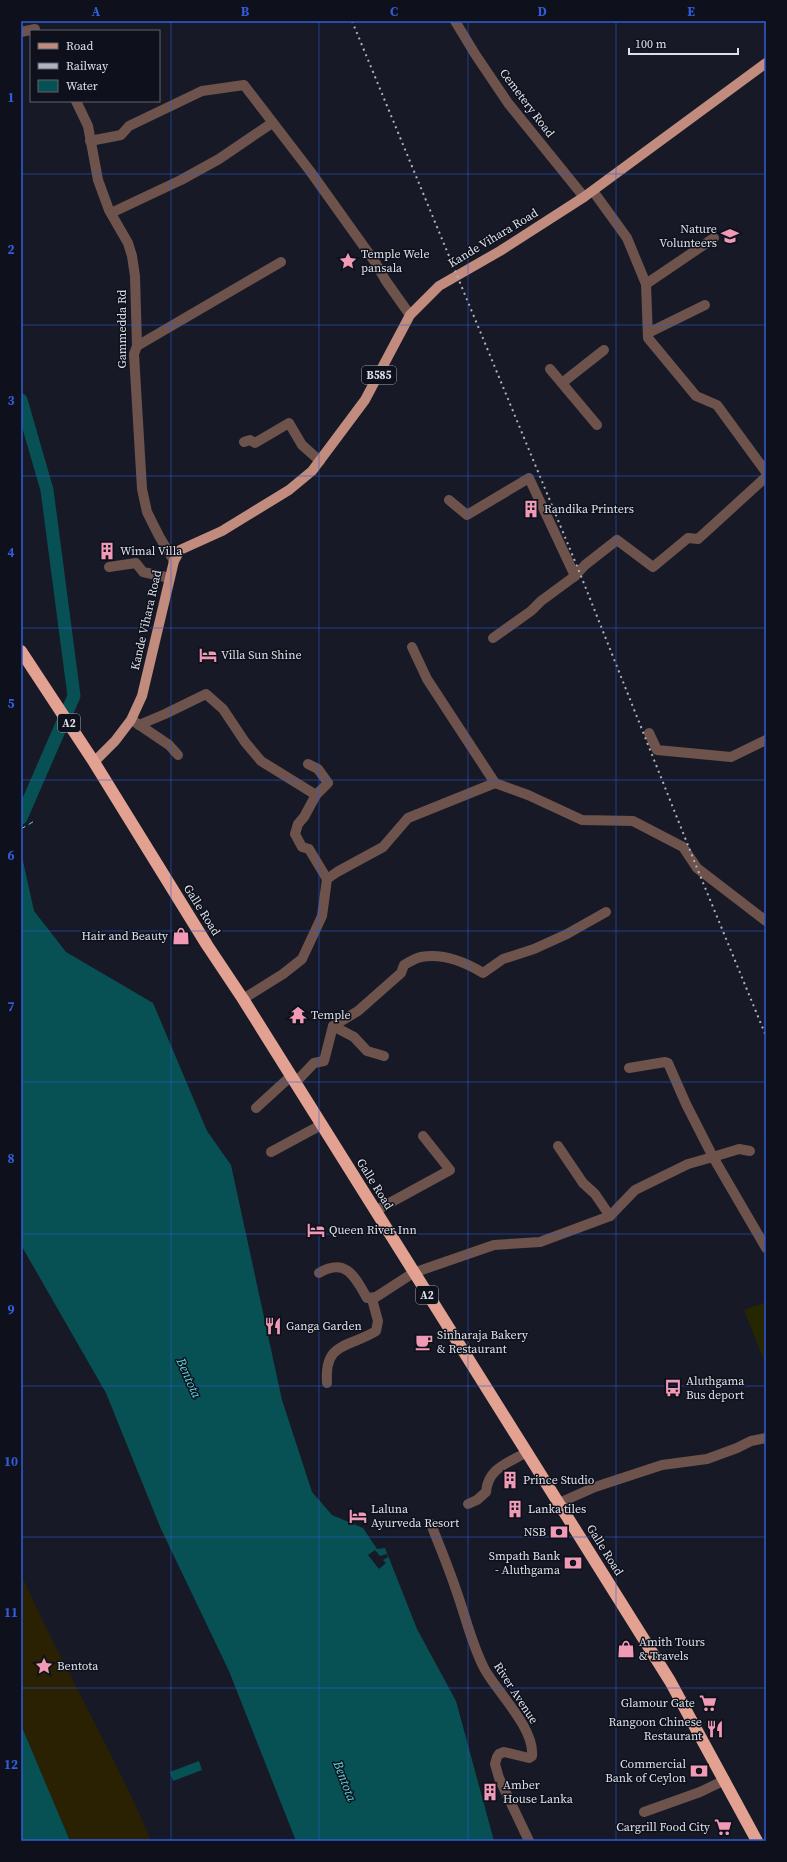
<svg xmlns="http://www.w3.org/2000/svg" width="787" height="1862" viewBox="0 0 787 1862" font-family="'Source Serif 4',serif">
	<rect width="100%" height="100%" fill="#171a26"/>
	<path fill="#262600" d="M766,1302V1365L744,1310Z"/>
	<path fill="#292101" d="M21,1574C61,1665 113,1750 151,1841H70L21,1725Z"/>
	<g fill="#075155">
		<path d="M21,852L34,911L66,952L153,1003L207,1131L231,1165L282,1400L312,1492L332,1515L363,1528L377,1549L385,1548L417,1629L456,1701L494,1841H296L229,1671L161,1529L106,1393L21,1245Z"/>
		<path d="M21,1725L70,1841H21Z"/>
		<path d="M199,1761L202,1770L173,1781L170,1772Z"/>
	</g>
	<path fill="#171a26" d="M375,1550L380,1556L387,1554L388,1557L383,1560L386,1563L379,1569L368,1555Z"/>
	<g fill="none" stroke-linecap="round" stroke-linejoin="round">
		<path stroke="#075155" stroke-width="13" d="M21,400L47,490L74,696L21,818"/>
		<path stroke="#5ddbe3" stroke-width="1" stroke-dasharray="5 4" stroke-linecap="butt" d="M21,829L36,820"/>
		<g stroke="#6d534c" stroke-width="10">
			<path d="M455,21L475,54L508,103L584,197"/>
			<path d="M21,32L35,29"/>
			<path d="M76,101L88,126L98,180L109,210L128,243L132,256L135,276L137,346L134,354L142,489L147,512L159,536L174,561"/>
			<path d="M90,141L121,135L129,126L202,91L244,85L310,171L375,262L386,281L410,315"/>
			<path d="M593,191L627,238L646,284L714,238"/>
			<path d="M111,213L181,180L219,159L272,123"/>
			<path d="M646,284L648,338L696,396L717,405L766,472"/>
			<path d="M648,333L705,305"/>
			<path d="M137,346L281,262"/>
			<path d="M550,369L597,425"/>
			<path d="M562,383L604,350"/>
			<path d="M244,442L250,440L255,443L289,423L302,445L320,461"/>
			<path d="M449,500L467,515L529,478L575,576"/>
			<path d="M109,567L136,563L143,572L170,578"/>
			<path d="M493,638L531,611L541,601L575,576L585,565L617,540L653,567L688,538L698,539L766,477"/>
			<path d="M412,647L427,679L495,783L528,795L582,820L633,821L683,847L697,868L766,921"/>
			<path d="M135,722L169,745L178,755"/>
			<path d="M139,725L165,714L206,694L223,709L245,742L261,761L316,795L304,817L298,824L295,834L302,847L309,849L327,879"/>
			<path d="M649,733L657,750L731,757L766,740"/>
			<path d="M308,764L318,769L328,783L316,795"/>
			<path d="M243,999L283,974L302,959L322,916L327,879L337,872L383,847L408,818L495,783"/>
			<path d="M333,1026L354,1037L367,1051L384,1056"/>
			<path d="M629,1068L665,1062L668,1063L686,1104L713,1157L739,1149L750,1151"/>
			<path d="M295,1083L314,1063L324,1061L333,1026L358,1011L401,973L404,965C409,962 416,958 421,957C443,953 465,962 483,973L503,959L534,949L567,934L606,912"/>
			<path d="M256,1108L291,1076"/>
			<path d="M558,1146L583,1183L595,1194L610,1216"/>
			<path d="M271,1152L321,1125"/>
			<path d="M375,1211L450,1170L423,1136"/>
			<path d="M319,1273C346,1257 355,1277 367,1298L376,1297L413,1273L494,1245L540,1242L610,1216L635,1190L688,1164L713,1157L766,1248"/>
			<path d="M327,1383C324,1341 349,1348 376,1331L378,1321L372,1299"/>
			<path d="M559,1503L595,1487L662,1465L707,1459L737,1448L751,1441L766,1438"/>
			<path d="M468,1504L477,1500L486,1492C488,1468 508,1463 527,1452"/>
			<path d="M431,1524C439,1545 448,1566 455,1587C465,1614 471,1643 484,1668C496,1691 535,1728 532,1756L529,1758L504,1752L499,1754L497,1757L495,1764L499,1778L529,1841"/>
			<path d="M644,1812L700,1792L725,1780"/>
		</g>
		<path stroke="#c18c7d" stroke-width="10" d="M94,762L115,741L131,720L142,696L174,561L180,550L222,531L289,490L312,471L365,400L410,315L439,286L500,251L584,197L766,63"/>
		<path stroke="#e3a291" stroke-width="12" d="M21,651L94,762L207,945L243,999L670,1681L757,1841"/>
		<path stroke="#b0b3bb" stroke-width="2" stroke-dasharray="2 4" stroke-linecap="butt" d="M352,21L579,571L697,868L766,1036"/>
	</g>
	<path fill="none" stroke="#305dda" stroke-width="1" stroke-opacity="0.55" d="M171,21V1841M319,21V1841M468,21V1841M616,21V1841M21,174H766M21,325H766M21,476H766M21,628H766M21,780H766M21,931H766M21,1082H766M21,1234H766M21,1386H766M21,1537H766M21,1688H766"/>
	<defs>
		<g id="school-bare" transform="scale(1.38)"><path d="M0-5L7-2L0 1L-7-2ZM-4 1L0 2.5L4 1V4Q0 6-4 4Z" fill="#f09ab5" stroke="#0e111c" stroke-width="2.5" paint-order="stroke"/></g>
		<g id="sight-bare" transform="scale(1.38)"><path d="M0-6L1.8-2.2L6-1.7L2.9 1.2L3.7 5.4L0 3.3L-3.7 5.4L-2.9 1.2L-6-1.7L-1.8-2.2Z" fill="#f09ab5" stroke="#0e111c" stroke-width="2.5" paint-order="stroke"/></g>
		<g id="building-bare" transform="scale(1.38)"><path d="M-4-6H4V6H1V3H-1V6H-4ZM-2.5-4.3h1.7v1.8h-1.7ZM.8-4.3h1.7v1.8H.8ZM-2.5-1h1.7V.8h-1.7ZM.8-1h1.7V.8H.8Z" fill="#f09ab5" stroke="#0e111c" stroke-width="2.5" paint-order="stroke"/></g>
		<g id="hotel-bare" transform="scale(1.38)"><path d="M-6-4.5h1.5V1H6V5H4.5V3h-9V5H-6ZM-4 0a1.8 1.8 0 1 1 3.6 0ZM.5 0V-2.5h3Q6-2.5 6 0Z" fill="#f09ab5" stroke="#0e111c" stroke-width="2.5" paint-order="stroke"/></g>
		<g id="shop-bare" transform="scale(1.38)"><path d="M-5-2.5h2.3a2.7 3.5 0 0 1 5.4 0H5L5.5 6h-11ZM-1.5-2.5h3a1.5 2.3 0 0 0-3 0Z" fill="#f09ab5" stroke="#0e111c" stroke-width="2.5" paint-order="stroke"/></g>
		<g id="temple-bare" transform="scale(1.38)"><path d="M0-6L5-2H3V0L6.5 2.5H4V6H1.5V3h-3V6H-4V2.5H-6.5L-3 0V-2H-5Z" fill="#f09ab5" stroke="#0e111c" stroke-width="2.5" paint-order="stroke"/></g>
		<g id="restaurant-bare" transform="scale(1.38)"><path d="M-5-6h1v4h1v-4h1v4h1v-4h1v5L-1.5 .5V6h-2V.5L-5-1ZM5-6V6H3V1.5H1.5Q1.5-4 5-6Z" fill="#f09ab5" stroke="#0e111c" stroke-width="2.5" paint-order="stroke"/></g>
		<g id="cafe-bare" transform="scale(1.38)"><path d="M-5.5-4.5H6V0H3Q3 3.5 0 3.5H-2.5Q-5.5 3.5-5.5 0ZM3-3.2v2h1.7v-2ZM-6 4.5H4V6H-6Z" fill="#f09ab5" stroke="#0e111c" stroke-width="2.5" paint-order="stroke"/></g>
		<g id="bus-bare" transform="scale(1.38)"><path d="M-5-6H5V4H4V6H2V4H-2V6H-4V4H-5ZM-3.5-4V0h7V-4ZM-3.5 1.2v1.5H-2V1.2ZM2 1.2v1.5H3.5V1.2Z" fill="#f09ab5" stroke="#0e111c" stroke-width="2.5" paint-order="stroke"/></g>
		<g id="bank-bare" transform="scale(1.38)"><path d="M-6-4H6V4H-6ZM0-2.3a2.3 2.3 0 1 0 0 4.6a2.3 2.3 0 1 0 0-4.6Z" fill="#f09ab5" stroke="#0e111c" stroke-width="2.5" paint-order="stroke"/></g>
		<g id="supermarket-bare" transform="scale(1.38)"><path d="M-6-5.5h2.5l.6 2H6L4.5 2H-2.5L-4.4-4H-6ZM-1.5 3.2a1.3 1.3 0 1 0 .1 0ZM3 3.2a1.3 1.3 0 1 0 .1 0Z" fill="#f09ab5" stroke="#0e111c" stroke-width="2.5" paint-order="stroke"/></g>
	</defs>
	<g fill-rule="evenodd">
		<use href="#school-bare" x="730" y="236"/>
		<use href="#sight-bare" x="348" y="261"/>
		<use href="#building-bare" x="531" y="509"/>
		<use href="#building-bare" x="107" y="551"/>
		<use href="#hotel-bare" x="208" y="655"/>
		<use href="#shop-bare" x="181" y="936"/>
		<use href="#temple-bare" x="298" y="1015"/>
		<use href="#hotel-bare" x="316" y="1230"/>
		<use href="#restaurant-bare" x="273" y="1326"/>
		<use href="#cafe-bare" x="424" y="1342"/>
		<use href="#bus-bare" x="673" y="1388"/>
		<use href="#building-bare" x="510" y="1480"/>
		<use href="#building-bare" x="515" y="1509"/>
		<use href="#hotel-bare" x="358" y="1516"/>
		<use href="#bank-bare" x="559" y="1532"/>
		<use href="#bank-bare" x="573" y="1563"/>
		<use href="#shop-bare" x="626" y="1649"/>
		<use href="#sight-bare" x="44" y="1666"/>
		<use href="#supermarket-bare" x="708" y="1703"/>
		<use href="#restaurant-bare" x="715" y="1729"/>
		<use href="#bank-bare" x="699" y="1771"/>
		<use href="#building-bare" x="490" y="1792"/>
		<use href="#supermarket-bare" x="723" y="1827"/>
	</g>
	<g text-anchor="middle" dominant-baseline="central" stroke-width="3" stroke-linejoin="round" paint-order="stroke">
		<g fill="#0e111c" stroke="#9fa2ab" stroke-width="1">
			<rect x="362" y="366" width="34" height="18" rx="3"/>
			<rect x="58" y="714" width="22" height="18" rx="3"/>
			<rect x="416" y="1286" width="22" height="18" rx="3"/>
		</g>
		<g font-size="11" font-weight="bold" fill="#dde0e8">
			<text x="379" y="375">B585</text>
			<text x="69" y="723">A2</text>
			<text x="427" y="1295">A2</text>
		</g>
		<g font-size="12" fill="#dde0e8" stroke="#0e111c">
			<text transform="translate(527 103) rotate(53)">Cemetery Road</text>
			<text transform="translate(493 238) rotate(-31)">Kande Vihara Road</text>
			<text transform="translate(122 329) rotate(-90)">Gammedda Rd</text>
			<text transform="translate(146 620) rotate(-77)">Kande Vihara Road</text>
			<text transform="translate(202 910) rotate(58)">Galle Road</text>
			<text transform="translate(375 1184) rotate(58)">Galle Road</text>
			<text transform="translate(605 1550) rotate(58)">Galle Road</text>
			<text transform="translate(516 1693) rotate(57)">River Avenue</text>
		</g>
		<g font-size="12" fill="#dde0e8" stroke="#0e111c" text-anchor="start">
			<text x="717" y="229" text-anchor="end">Nature<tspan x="717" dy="14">Volunteers</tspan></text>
			<text x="361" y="254">Temple Wele<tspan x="361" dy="14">pansala</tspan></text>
			<text x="544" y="509">Randika Printers</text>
			<text x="120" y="551">Wimal Villa</text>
			<text x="221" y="655">Villa Sun Shine</text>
			<text x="168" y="936" text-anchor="end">Hair and Beauty</text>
			<text x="311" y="1015">Temple</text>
			<text x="329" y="1230">Queen River Inn</text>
			<text x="286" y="1326">Ganga Garden</text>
			<text x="437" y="1335">Sinharaja Bakery<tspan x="437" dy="14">&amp; Restaurant</tspan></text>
			<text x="686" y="1381">Aluthgama<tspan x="686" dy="14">Bus deport</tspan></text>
			<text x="523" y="1480">Prince Studio</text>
			<text x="371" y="1509">Laluna<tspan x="371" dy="14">Ayurveda Resort</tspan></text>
			<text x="528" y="1509">Lanka tiles</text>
			<text x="546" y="1532" text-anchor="end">NSB</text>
			<text x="560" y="1556" text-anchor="end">Smpath Bank<tspan x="560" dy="14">- Aluthgama</tspan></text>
			<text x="639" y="1642">Amith Tours<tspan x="639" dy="14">&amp; Travels</tspan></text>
			<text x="57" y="1666">Bentota</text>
			<text x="695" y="1703" text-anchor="end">Glamour Gate</text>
			<text x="702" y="1722" text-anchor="end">Rangoon Chinese<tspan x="702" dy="14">Restaurant</tspan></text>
			<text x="686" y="1764" text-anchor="end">Commercial<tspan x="686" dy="14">Bank of Ceylon</tspan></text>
			<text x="503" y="1785">Amber<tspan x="503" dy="14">House Lanka</tspan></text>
			<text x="710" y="1827" text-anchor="end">Cargrill Food City</text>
		</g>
		<g font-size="13" font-style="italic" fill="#5ddbe3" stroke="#0e111c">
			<text transform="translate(189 1378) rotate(66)">Bentota</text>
			<text transform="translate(345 1781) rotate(69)">Bentota</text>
		</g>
	</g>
	<rect width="787" height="1862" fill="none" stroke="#0e111c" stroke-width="44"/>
	<rect x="30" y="30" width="130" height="72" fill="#0e111c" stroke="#61646e"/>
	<rect x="38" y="43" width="20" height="6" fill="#c18c7d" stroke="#61646e"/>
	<text x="66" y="50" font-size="12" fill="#dde0e8">Road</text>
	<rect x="38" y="63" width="20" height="6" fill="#b0b3bb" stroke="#61646e"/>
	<text x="66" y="70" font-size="12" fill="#dde0e8">Railway</text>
	<rect x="38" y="80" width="20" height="12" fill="#075155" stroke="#61646e"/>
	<text x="66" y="90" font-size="12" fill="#dde0e8">Water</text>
	<path d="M629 48v6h109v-6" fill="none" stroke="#dde0e8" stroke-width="2"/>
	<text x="635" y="48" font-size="12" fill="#dde0e8" stroke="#0e111c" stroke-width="3" paint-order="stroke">100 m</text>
	<rect x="22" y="22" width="743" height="1818" fill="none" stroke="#305dda" stroke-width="1.5"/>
	<g font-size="13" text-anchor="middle" font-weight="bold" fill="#305dda">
		<text x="96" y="16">A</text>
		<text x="245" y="16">B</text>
		<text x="394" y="16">C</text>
		<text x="542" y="16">D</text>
		<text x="691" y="16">E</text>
		<text x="11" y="102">1</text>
		<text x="11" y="254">2</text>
		<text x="11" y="405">3</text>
		<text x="11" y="557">4</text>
		<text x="11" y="708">5</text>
		<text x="11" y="860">6</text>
		<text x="11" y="1011">7</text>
		<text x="11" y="1163">8</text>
		<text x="11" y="1314">9</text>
		<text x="11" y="1466">10</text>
		<text x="11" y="1617">11</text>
		<text x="11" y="1769">12</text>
	</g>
</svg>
